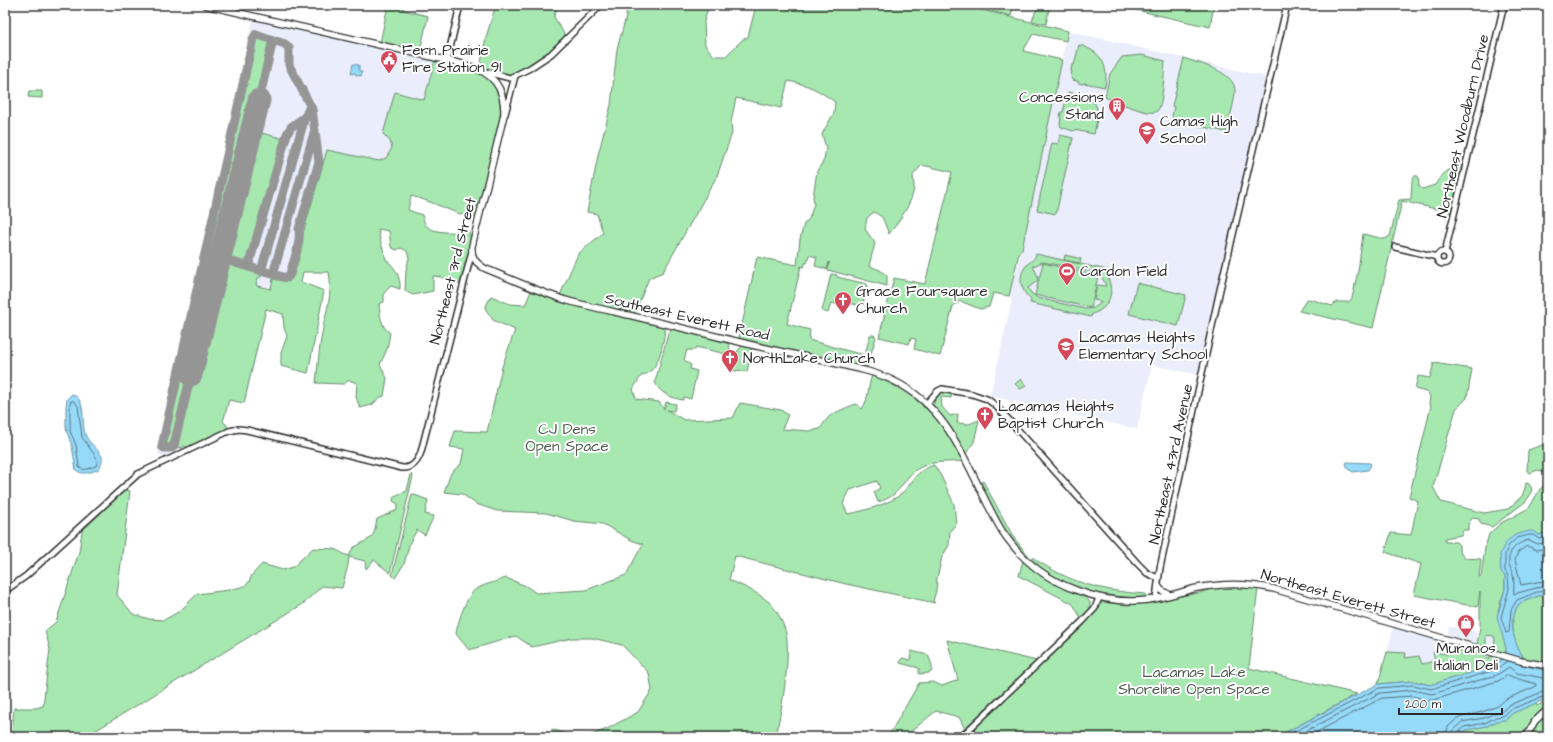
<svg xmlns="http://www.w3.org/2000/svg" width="1553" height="742" viewBox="0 0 1553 742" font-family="'Architects Daughter',sans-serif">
	<rect width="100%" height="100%" fill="#fff"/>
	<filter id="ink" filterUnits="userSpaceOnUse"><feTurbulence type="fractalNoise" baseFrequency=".025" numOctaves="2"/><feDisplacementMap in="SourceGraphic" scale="8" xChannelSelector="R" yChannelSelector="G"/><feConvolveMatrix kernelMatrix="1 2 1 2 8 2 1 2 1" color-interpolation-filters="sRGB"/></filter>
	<g filter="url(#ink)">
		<g fill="#eaedfb">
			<path d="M253,20L435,60L424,100L396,92L390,141L392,148L386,158L379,161L327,150L289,282L273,279L245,404L213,396L182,448L163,457L159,455L158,450Z"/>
			<path d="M1068,31L1266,77L1235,212L1199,375L1152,365L1137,429L990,396L1012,300L1009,296L1022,249Z"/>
			<path d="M1395,621L1447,636L1449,627L1477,632V645L1486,648V635H1491L1494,636L1495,640L1490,659H1487L1481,655L1457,651L1448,654L1434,652L1435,661L1422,664L1404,658L1406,653L1387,652Z"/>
		</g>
		<g fill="#a7e8b1" stroke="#698a6e" fill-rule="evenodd">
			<path d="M388,5H404L403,10L428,16L420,52L380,43Z"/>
			<path d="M496,5H557L554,17L566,37C556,47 526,72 513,74C505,75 488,69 480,67L486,37Z"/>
			<path d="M627,5H661L677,9H686L690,5H709L704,21L705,45L714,56H726L743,39L748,37L756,5H961L1068,31L1066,41L1033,34L1023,51L1062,60L1022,249L1019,253L1009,296L993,293L989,307L980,309L960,301L953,306L940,356L914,349L916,339L911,338L909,344L879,337L894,278L925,284L952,172L922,165L913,175C913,179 914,183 914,187C913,202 898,223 889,234L882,217L874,212L867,218L865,229L875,243L869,266L880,270L887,276V286L828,270L829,262L827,269L815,266L817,257L809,255L807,263H805L804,267L801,266L787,324L810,330L809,340C828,345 846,351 865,355L870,335H874L876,337L867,367L864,368L739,338L757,257L797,265L800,239L804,224L809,219L814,204L813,197L817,171L824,160L826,148L822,134L834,113L835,102C817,89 809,85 788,81L781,108L736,98L731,122L732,133L717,176L663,272L649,278L634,315L560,295L578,254L603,233L597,214L587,212L598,155L611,105L617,49L626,17Z"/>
			<path d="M968,5H1013L1011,16Z"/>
			<path d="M1038,5H1050L1046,24L1032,21Z"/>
			<path d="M1114,5H1214L1210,27Z"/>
			<path d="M261,37L269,41L218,254L215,258L209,257L207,255L253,47L256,38Z"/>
			<path d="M1079,45C1101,51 1109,65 1105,87L1084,83V84L1078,83V81L1072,80L1071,77L1072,71H1071L1072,65H1074Z"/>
			<path d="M1142,55L1165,61C1164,73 1163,106 1157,111C1151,117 1115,101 1105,97L1110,74L1122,57Z"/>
			<path d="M1184,58C1199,64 1236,71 1235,92C1234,105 1229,119 1226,132L1182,122L1183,121L1174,119L1172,116L1174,107L1172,106Z"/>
			<path d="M435,60C473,69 504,71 500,118L476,218C453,214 433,201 411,196L408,210L422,215C423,218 424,222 425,224C432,235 458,232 469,231C474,248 464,268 460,284L441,277L433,276V291L413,295L405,291L406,270L409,258L407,251L401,248L396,250L391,247L389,231L378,229C379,241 384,249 386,260C395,266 401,278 400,289L391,286L384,293V302L379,304C380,315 381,327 390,333L387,349L380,365L387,378L384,396L379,398L372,405L360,408L356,397L357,383L349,380L344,384L316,383C318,366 319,349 322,333C326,311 333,295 329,272H303L301,282L324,291L308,373L281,366V353L287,336L284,328L283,314L266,309L244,403L229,400L223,422L227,425V429L187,448L184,446L182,448L177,447L221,265L224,262H228L266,274L258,278L256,284L257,286L271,289L273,279L289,282L327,150L379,161L386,158L392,148L390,141L383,134L395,92L424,100Z"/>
			<path d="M29,91H42V98L28,97Z"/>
			<path d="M1068,92C1099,99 1101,103 1094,134L1074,130L1073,131L1061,127L1060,124L1061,118H1060L1061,112H1063Z"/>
			<path d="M254,131L284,139L249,263C243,266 228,261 223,256Z"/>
			<path d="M1060,135L1073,138L1056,214L1037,210L1052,143L1058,144Z"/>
			<path d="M1464,165L1453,213L1402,201L1373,328L1299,311L1307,299L1313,300L1332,306L1336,302H1349L1352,298L1358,271L1363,234L1385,239L1390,236L1399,200L1411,199L1412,181L1414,176H1418L1419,186L1422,189L1435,185C1442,173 1449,168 1464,165Z"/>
			<path d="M1036,254L1107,270L1106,275C1116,290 1110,309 1092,314L1091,317L1030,303L1031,300C1021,291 1017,277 1026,266C1030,261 1035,260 1036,254ZM1043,262L1092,272C1099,274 1104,279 1106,286L1097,285L1094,300L1102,302L1094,308L1085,309L1038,298L1032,294L1028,288L1037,281L1038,277L1033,266Z"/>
			<path d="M1065,255L1081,259L1080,263L1064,260Z"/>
			<path d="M205,261L215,263L171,444H165V438Z"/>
			<path d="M1043,263L1098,276L1091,308L1035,295Z"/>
			<path d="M831,274L837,275V277L867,284L863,304L860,303L859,305L846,303L845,306L831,303L828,313L822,311Z"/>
			<path d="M1137,283L1186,295L1178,326L1129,314Z"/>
			<path d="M532,289L666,326C662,344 661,371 641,376L633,389L636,399L659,402L664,409L666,402L676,404L674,411L667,410L684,420L733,418L740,403L781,410L788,415L782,429L809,431L820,429C823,425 826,419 830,416C832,414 854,404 856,404L862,409C870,396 867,389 872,375C918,395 940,417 964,461C949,463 934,460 921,467C901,477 904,495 878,502L874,492L880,488L877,481L850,490L843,504L848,514C864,511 890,504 902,493C916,479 914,472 934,465L941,476L954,504L956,524L950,531L949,545L942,557L937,578L936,591L933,601L935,603L846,584L735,556L729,580C743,586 757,592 769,602C778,611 786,627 787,640C789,667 782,711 775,737H586L607,729L638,712L652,690L649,673L622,645L592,638H572L532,647L516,636L469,650L456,634C457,624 467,594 476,589C485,584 496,582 506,578L526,586L536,593L586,590L626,575L643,544L631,540L603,524L574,521L546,513L497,511L476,504L462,494L444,492L451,473L461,464L464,449L450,447L455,431L487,432L502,367L515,330L493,320L485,308L491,296L510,304L525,305Z"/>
			<path d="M672,329L701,335L729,344C730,348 731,355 726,357V354L696,347L695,350H687L684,360L691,365L690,369L697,371L691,399L684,397L683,400C671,398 659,393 655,382L668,334Z"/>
			<path d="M743,346L752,348L747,372L738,370L737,371L731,370C730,365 737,348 743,346Z"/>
			<path d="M1434,363L1472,369L1467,398L1456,409L1433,487L1441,502L1484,513L1508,509L1522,496L1525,488L1526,483L1529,484L1532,489L1529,497L1525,502L1492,527L1481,524L1479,519L1472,518L1468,524V530H1463L1461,535L1445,538V542H1456L1459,545V550L1464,558L1481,559L1479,577L1481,576L1485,548L1489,534L1501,523L1529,508L1540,489L1546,484V476L1541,471L1538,470L1530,473L1527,471L1528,450L1548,443V533L1539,535L1537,533L1501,553V572L1505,576V589L1498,610L1506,648V653L1503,659L1494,666L1430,685L1413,681L1378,684L1387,652L1406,653L1405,658L1419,656L1422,664L1435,661L1433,652L1447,654L1449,651C1458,650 1473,651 1481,655C1485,657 1485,659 1490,659L1495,640L1494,636L1486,635V648L1477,645L1480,627V591L1478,607L1414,595L1421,564L1385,552L1391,533L1411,535L1418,501L1409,497L1431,406L1429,404L1430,396L1426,392L1415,389L1418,376L1430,378Z"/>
			<path d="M1021,379L1026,386L1020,389L1015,384Z"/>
			<path d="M952,391L951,398L941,397L942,407L950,416L958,414L957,423L969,424L979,420L974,442L965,455L933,408L935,398L939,392Z"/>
			<path d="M411,474L413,476L390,573L374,560L366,569L365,561L349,557L348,565L342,588L322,586L303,604L85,737H9L12,732L14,708H36L43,706L50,649L45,631L56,622L79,552L82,531L126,489L130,491L117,595L133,614L149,619L164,620L180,611L197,594L229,590L245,586L249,582L252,575L262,564L283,570L293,567L313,548C320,549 328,548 334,549C338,550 344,555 349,556L353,548L371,538L374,533L377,519L397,510L398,504L393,501L394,496L407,491Z"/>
			<path d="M983,481L1014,538L1029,556L1027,559C1005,538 993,510 980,483Z"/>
			<path d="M412,494L428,500L425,514L434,516L425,535L417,530L410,542L404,564L395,578L392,575Z"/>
			<path d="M1032,557C1069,583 1101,591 1146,594V597L1113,598L1098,595L1061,582L1029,561Z"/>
			<path d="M1023,560L1059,584L1086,598L1090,602V610L1081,618L1073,604L1019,576Z"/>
			<path d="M1237,585L1258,588L1249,668L1357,694L1277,737H964L1076,632L1101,602L1128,605L1199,593L1219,587Z"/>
			<path d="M1548,595V664L1521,658L1523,656C1512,642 1508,618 1520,603L1538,596Z"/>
			<path d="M947,640L1037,661L966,731L959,717L936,711L904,737H888L919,683L933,682L942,686L958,680Z"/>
			<path d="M911,651L928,655L932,665V671L929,673L919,674V668L900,663L902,658L910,660Z"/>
			<path d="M1548,699V705C1537,713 1528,724 1523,737H1458L1466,730L1487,726L1497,721L1505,720L1513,713L1536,703L1537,706Z"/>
			<path d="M1548,714V737H1530C1534,728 1539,719 1548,714Z"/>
			<path d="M552,729L573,737H550Z"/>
		</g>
		<g fill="#96daf9" stroke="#6b94a7">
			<path d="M353,64L359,65V71L362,72L361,76L356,75L355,73L351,74Z"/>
			<path d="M72,394C87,400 81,420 85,434C88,443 98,448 102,457C103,462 101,465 99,469C91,472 83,476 76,470L72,446L67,432L66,427V406L67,399Z"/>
			<path d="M1347,462L1370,463L1371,465L1368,470L1353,472L1348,469L1346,463Z"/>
			<path d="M1529,531H1534L1539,535L1544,533H1548V595L1538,596L1520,603C1507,618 1513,642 1523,657H1521L1519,664L1548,671V698L1513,713L1505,720L1497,721L1487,726L1466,730L1458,737H1277L1378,684L1413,681L1430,685L1493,666L1503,659L1506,653V648L1497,617L1505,589V576L1501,572L1500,554L1506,542L1515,535Z"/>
		</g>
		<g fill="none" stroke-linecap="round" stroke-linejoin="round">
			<g stroke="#56717d" stroke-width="1">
				<path d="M71,401H74L78,406L82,437L98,460L96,466C90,468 83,472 79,467L76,445L70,431V406Z"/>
				<path d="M1548,537L1539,539L1533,535H1529L1517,538L1509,545L1505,554V571L1508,576L1509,589L1501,617L1506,633L1509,632L1511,610L1517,600L1537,592L1548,591"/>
				<path d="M1548,542L1538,544L1529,540C1515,543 1504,554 1511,570C1512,572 1513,573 1513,575C1515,582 1513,589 1514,594L1536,588L1548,586"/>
				<path d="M1548,548L1537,550L1527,546L1518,552L1515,560L1521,585L1548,580"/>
				<path d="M1284,737L1379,688L1413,685L1431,689L1495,670L1507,661"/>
				<path d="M1294,737L1380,693L1412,690L1432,694L1497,675L1509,667L1517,673L1548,679"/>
				<path d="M1307,737L1382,698L1412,696L1427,700H1433L1498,681L1508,675L1515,678L1536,684L1535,687L1506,699L1498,706L1482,712L1458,718L1448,727L1445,737"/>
				<path d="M1451,737L1453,730L1462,722L1484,718L1495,713L1501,712L1509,705L1548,690"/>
				<path d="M1456,737L1457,733L1464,727L1485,723L1496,717L1503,716L1511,709L1548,695"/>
			</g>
			<g stroke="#959595" stroke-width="9">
				<path d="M259,100L273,40L285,44L289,48V65L312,109L319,162L299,229C301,243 294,260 290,274L288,277H283L229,261L204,258L253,39L256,34L273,40"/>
				<path d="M248,267L287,134L291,127L305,117"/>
				<path d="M261,271L305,117L310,106"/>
				<path d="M273,274L314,133"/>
				<path d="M191,375L174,445L172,448H164L162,446L204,258"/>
			</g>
			<path stroke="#959595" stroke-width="23" d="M191,375L259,100"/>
			<g stroke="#2b2b2b" stroke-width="8">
				<g id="tertiary">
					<path d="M447,61L460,5"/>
					<path d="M486,72L510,78L530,68L551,54L601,5"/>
					<path d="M505,114L515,76"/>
					<path d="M1395,247L1437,257"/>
					<circle cx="1443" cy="258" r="6"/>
					<path d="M1445,252L1504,5"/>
					<path d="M926,404L938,391L942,389L972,394L987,399L995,405L1008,419L1138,564L1147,573L1156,577"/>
					<path d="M5,591L26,576L138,474L229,431L239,429L247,430L402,468C412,469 418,461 421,452L472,251"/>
					<path d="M1156,598L1160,568L1219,294L1287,5"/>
					<path d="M961,737L1082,622L1095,608L1099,598"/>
				</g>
			</g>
			<g stroke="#2b2b2b" stroke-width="8">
				<g id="secondary">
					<path d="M205,5L467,65C493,73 505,87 504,115L472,246C471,257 475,262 484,268C511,279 537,291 565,300C590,307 616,312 641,318C678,327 715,336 752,345C782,352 812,358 842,365C860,369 878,373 894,381C955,410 970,478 1002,531C1020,558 1045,579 1076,590C1099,599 1123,603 1148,600C1164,598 1180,592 1197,588C1223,583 1248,583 1274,589L1521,661L1548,666"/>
					<path d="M1158,586L1161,590L1170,595"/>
					<path d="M1526,737L1535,721L1548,709"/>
				</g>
			</g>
			<use href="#tertiary" stroke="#fff" stroke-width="5"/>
			<use href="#secondary" stroke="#fff" stroke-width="5.5"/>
		</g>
	</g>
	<defs>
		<g id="civic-pin" transform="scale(0.9)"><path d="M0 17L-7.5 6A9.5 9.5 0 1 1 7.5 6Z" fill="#d1495b" stroke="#fff"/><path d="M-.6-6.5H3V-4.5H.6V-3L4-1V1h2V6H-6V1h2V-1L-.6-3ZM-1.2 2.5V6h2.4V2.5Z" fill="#fff"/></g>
		<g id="building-pin" transform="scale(0.9)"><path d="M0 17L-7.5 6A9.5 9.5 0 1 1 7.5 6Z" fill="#d1495b" stroke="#fff"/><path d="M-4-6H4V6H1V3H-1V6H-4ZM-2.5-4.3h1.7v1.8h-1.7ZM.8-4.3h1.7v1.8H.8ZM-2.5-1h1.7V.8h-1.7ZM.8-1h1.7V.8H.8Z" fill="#fff"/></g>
		<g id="school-pin" transform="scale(0.9)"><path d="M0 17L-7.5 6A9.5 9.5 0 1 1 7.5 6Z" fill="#d1495b" stroke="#fff"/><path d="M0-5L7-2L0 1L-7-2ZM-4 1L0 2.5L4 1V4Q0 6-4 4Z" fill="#fff"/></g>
		<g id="stadium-pin" transform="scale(0.9)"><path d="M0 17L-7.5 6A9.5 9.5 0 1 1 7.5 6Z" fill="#d1495b" stroke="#fff"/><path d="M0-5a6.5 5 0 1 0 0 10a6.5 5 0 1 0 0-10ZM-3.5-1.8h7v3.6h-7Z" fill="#fff"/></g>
		<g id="church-pin" transform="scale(0.9)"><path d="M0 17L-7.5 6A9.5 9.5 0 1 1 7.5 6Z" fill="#d1495b" stroke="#fff"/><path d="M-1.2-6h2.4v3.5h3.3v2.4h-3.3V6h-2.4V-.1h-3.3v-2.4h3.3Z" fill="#fff"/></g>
		<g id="shop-pin" transform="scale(0.9)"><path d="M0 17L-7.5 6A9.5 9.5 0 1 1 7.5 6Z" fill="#d1495b" stroke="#fff"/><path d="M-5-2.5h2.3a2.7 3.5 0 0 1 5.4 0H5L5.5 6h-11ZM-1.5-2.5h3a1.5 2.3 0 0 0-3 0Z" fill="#fff"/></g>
	</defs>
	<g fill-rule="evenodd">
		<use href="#civic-pin" x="389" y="59"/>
		<use href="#building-pin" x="1117" y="106"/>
		<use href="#school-pin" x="1147" y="130"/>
		<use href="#stadium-pin" x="1067" y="271"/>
		<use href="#church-pin" x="843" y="300"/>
		<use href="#school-pin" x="1066" y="346"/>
		<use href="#church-pin" x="730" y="358"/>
		<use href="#church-pin" x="985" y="415"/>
		<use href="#shop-pin" x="1466" y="623"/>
	</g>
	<g text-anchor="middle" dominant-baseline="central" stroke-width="4" stroke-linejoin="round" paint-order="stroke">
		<g font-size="15" fill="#2b2b2b" stroke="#fff" text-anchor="start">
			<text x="402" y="50">Fern Prairie<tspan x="402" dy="17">Fire Station 91</tspan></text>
			<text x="1104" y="97" text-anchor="end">Concessions<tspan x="1104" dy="17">Stand</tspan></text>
			<text x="1160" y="121">Camas High<tspan x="1160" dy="17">School</tspan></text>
			<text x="1080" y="271">Cardon Field</text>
			<text x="856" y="291">Grace Foursquare<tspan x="856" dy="17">Church</tspan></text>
			<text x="1079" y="337">Lacamas Heights<tspan x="1079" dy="17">Elementary School</tspan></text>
			<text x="743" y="358">NorthLake Church</text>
			<text x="998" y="406">Lacamas Heights<tspan x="998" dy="17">Baptist Church</tspan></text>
			<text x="1466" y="648" text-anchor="middle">Muranos<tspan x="1466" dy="17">Italian Deli</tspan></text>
		</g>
		<g font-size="15" fill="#2b2b2b" stroke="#fff">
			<text transform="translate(1463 126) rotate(-77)">Northeast Woodburn Drive</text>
			<text transform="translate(453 271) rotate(-76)">Northeast 3rd Street</text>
			<text transform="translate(687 317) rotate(13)">Southeast Everett Road</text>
			<text transform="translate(1171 464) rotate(-78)">Northeast 43rd Avenue</text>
			<text transform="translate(1348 599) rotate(16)">Northeast Everett Street</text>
		</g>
		<g font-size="15" fill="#4a5a4c" stroke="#fff">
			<text x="567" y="429">CJ Dens<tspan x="567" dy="17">Open Space</tspan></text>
			<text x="1194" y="672">Lacamas Lake<tspan x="1194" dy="17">Shoreline Open Space</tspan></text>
		</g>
	</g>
	<rect width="1553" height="742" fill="none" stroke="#fff" stroke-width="20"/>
	<rect x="10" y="10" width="1533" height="722" fill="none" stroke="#2b2b2b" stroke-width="1.5" filter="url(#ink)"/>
	<path d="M1399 708v6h103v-6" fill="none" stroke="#2b2b2b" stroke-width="2"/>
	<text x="1405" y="708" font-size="12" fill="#2b2b2b" stroke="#ffffff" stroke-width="3" paint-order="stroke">200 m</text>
</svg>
